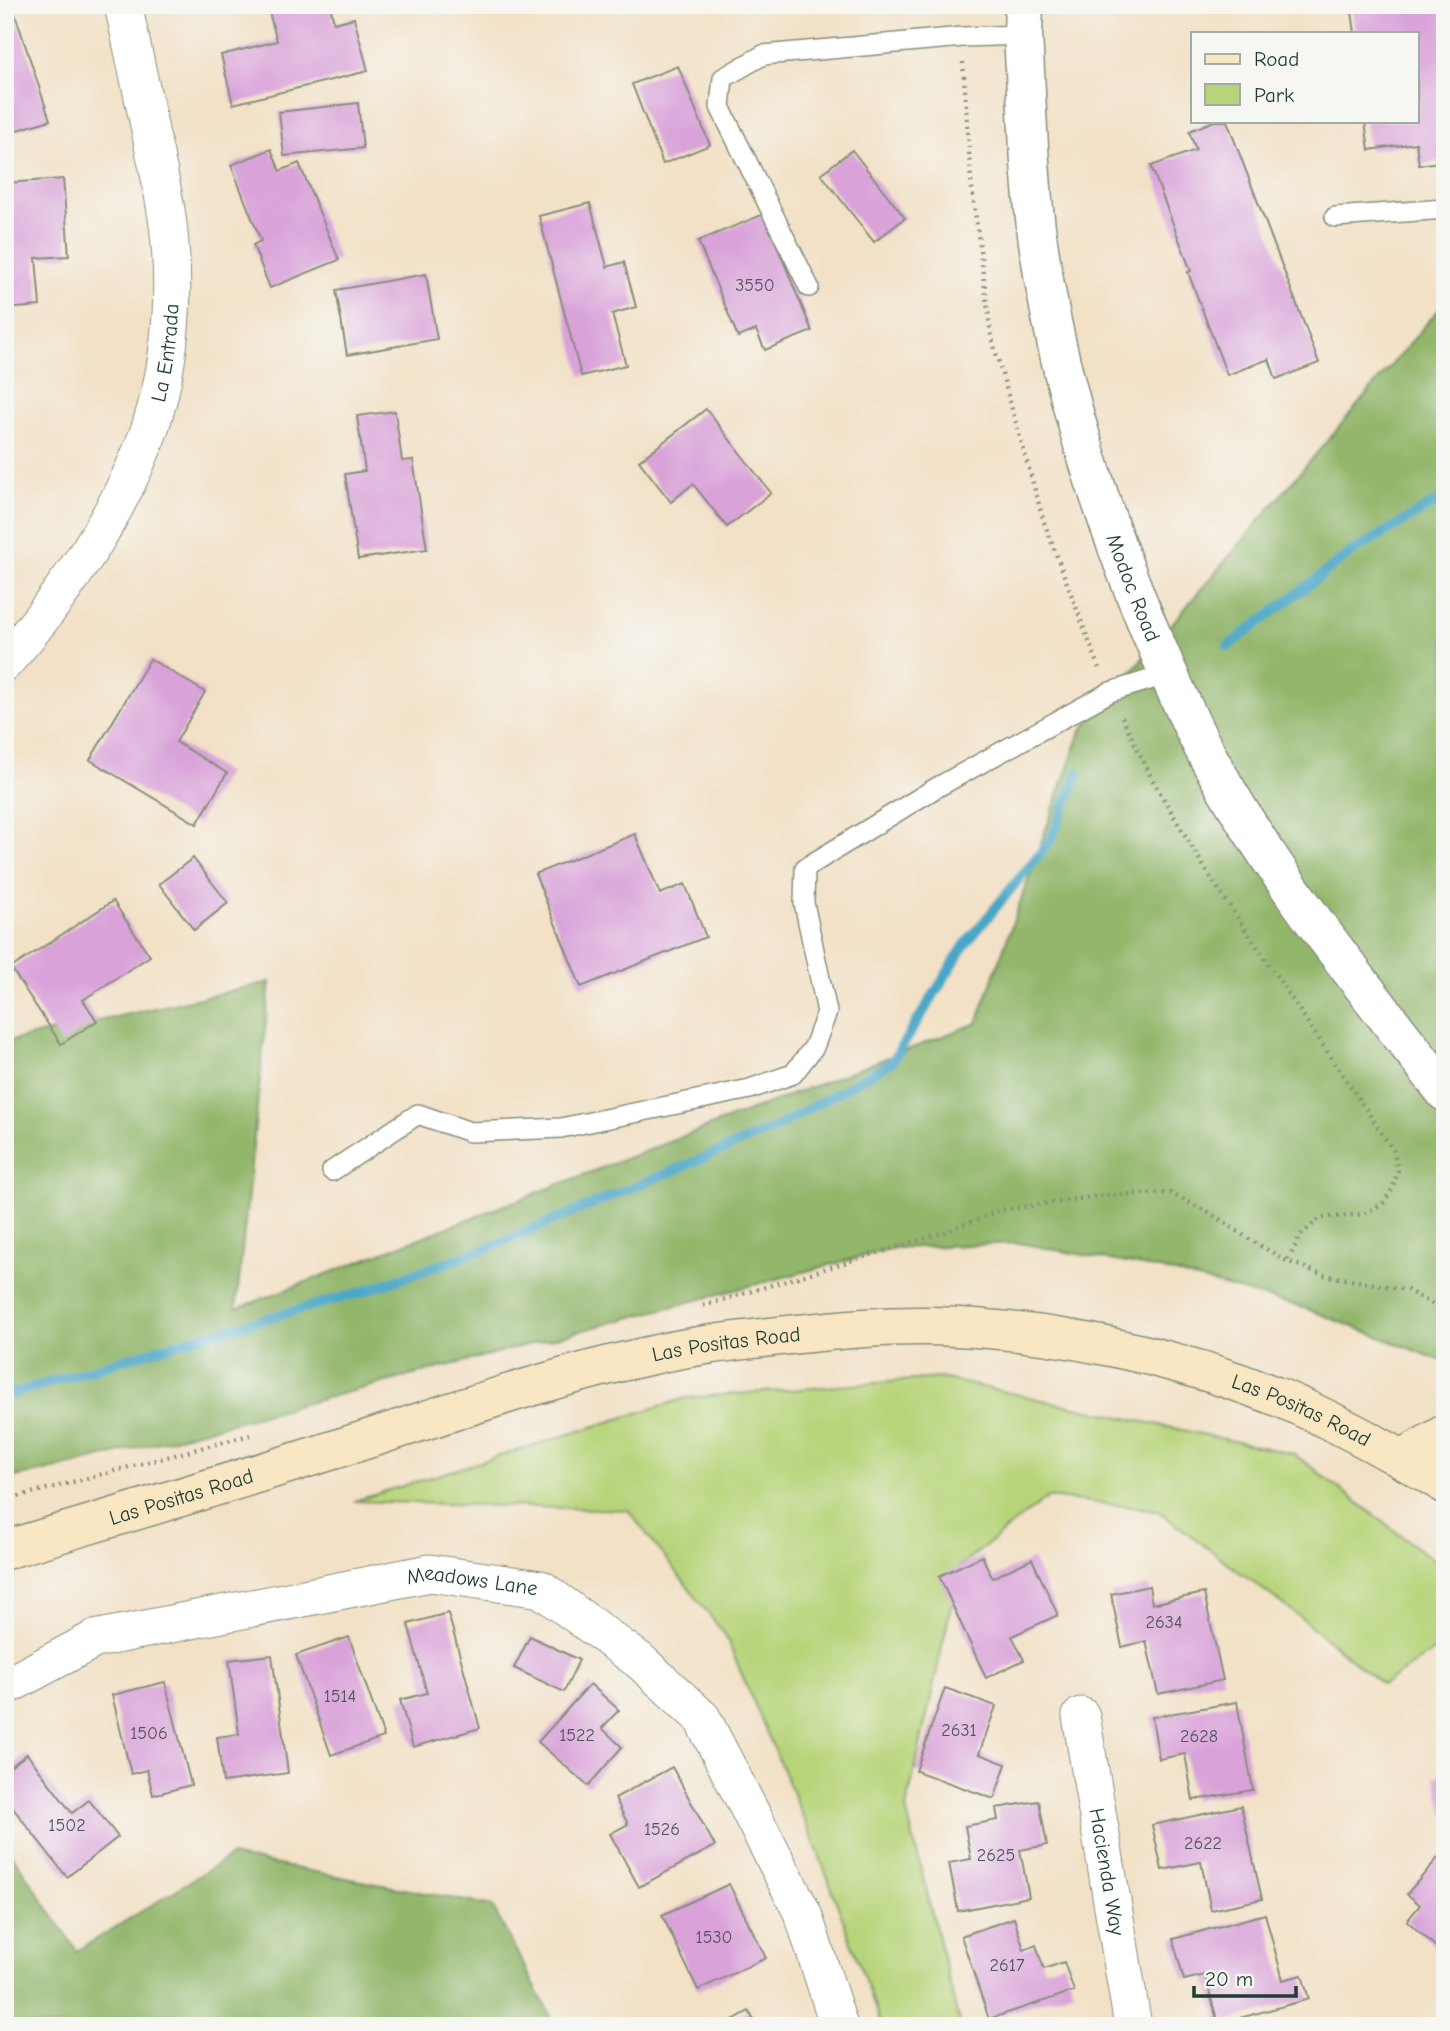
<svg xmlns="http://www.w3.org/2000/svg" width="1450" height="2031" viewBox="0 0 1450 2031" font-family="'Comic Neue',sans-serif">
	<rect width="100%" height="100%" fill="#f6f6f2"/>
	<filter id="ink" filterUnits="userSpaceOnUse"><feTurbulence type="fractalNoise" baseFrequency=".0143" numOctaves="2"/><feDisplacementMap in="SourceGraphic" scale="14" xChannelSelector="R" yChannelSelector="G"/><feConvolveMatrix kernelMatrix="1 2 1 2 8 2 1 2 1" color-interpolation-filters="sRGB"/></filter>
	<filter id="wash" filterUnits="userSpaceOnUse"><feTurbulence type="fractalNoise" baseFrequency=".00686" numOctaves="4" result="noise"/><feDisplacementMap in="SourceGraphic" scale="28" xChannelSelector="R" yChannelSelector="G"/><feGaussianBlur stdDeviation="1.57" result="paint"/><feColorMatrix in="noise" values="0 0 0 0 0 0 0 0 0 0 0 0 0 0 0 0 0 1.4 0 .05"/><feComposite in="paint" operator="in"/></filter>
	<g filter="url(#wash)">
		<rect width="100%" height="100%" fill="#f2e1c6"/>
		<path fill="#b8d47a" stroke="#6c8857" stroke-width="2" d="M940,1378L1294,1454L1445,1569V1643L1383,1685L1301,1618L1157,1510L1048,1497L960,1566L906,1809L960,2026H882L818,1852L725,1635L628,1510L354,1501L686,1398Z"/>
		<g fill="#92b66a" stroke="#587a4f" stroke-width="2">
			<path d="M1445,302V1362L1304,1308L1164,1270L1019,1243L894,1248L72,1465L5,1479V1042L270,982L236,1309L977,1023L1081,731Z"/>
			<path d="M5,1844L77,1951L231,1856L492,1906L556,2026H5Z"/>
		</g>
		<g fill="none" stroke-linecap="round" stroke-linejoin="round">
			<g stroke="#48a6c7" stroke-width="10">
				<path d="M1228,646L1352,552L1445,497"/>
				<path d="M5,1396L188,1340L359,1293L488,1248L775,1128L892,1062L964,946L1051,840L1078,773"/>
			</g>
		</g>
		<g id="blocks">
			<g fill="#d9a2d9">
				<path d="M5,5H12L50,120L5,134Z"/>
				<path d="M267,5H330L334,23L354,18L368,71L233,104L221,55L277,41Z"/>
				<path d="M1351,5H1440L1445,37V161L1419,165L1416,143L1369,150L1365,121H1417V33H1355Z"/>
				<path d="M678,66L710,145L663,164L632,84Z"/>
				<path d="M358,103L363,148L284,156L279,112Z"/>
				<path d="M1214,121H1227L1319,363L1276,379L1269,359L1227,375L1188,272L1191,271L1151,166L1196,150L1189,131Z"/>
				<path d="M271,149L280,171L299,163L339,260L270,288L253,245L261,241L231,165Z"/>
				<path d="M852,150L905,218L874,242L821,174Z"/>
				<path d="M63,179L69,256L36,258L40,306L5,309V183Z"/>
				<path d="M590,203L607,267L624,262L636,307L612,314L626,365L581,376L539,216Z"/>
				<path d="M764,214L812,331L765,350L756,330L738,337L698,241Z"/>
				<path d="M426,274L437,339L347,355L336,290Z"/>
				<path d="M706,409L771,493L727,527L693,484L671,502L639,461Z"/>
				<path d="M395,411L402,461L413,460L427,549L358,559L345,474L365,471L357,416Z"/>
				<path d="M150,659L205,692L176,742L227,773L197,824L90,760Z"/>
				<path d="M635,834L660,894L685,884L706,937L581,987L535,874Z"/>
				<path d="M193,858L228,903L194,930L159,884Z"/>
				<path d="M113,901L150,956L83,1000L97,1021L61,1044L11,968Z"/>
				<path d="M982,1556L992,1578L1032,1559L1058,1615L1012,1636L1024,1660L986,1678L939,1576Z"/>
				<path d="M1149,1586L1152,1604L1204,1593L1223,1680L1158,1694L1146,1641L1122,1647L1111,1594Z"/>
				<path d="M448,1613L480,1728L413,1747L400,1700L427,1693L408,1624Z"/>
				<path d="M530,1636L579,1660L564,1692L514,1668Z"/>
				<path d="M349,1637L384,1737L331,1755L296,1655Z"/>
				<path d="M272,1655L288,1773L223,1782L217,1737L239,1734L229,1660Z"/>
				<path d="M165,1682L191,1785L153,1795L147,1770L131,1774L112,1695Z"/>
				<path d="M590,1684L619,1710L602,1728L622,1747L588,1786L538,1742Z"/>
				<path d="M945,1688L996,1706L979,1754L1006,1764L994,1799L916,1771Z"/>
				<path d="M1237,1702L1253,1790L1193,1800L1185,1754L1159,1759L1152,1717Z"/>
				<path d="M27,1754L72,1813L89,1800L118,1837L67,1877L5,1798V1771Z"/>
				<path d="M672,1767L715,1846L639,1887L610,1834L628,1824L615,1798Z"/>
				<path d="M1445,1774V1814H1444L1435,1776Z"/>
				<path d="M1039,1801L1047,1845L1020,1850L1029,1897L958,1911L949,1863L971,1859L965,1826L998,1820L996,1808Z"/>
				<path d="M1241,1806L1262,1899L1211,1910L1201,1862L1162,1870L1152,1825Z"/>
				<path d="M1443,1852L1445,1854V1955L1407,1921L1420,1905L1407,1894Z"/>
				<path d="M729,1884L766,1958L698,1990L662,1915Z"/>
				<path d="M1265,1914L1283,1980L1302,1975L1309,1999L1218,2024L1205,1975L1184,1980L1173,1939Z"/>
				<path d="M1014,1918L1024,1950L1036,1945L1044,1969L1064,1962L1074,1991L989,2019L961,1936Z"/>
				<path d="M749,2011L757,2026H722Z"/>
			</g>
		</g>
	</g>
	<g filter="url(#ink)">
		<use href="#blocks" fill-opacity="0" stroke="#888f7d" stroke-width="2"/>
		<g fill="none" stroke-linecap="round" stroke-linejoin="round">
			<g stroke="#888f7d" stroke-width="22">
				<g id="service">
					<path d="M1335,217L1445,209"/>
					<path d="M809,287L720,107L723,78L763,55L963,37L1023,35"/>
					<path d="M332,1171L418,1114L470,1132L561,1128L750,1089L793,1074L814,1047L827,1012L804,903L805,868L934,789L1110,692L1169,674"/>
				</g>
			</g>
			<g stroke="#888f7d" stroke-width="39">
				<g id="minor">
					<path id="s1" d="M5,662C63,596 121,512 150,428C169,370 175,306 170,245C168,210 159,175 152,140C143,95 133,50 123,5"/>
					<path id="s2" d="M5,1687L95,1639L430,1573L541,1589L640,1661L702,1718L803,1914L839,2026"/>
					<path id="s3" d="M1081,1716L1133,2026"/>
				</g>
			</g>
			<g stroke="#888f7d" stroke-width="41">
				<g id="tertiary">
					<path id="s4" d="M1024,5L1023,35C1027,99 1028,164 1036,227C1054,366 1096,502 1150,631C1168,672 1185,714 1206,753C1271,875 1361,983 1445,1092"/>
				</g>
			</g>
			<g stroke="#888f7d" stroke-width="41">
				<g id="secondary">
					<path d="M1402,1459L1445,1434"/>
					<path id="s5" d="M5,1550C121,1515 236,1481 352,1444C450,1413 547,1378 648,1356C694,1345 742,1340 789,1335C837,1330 885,1325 932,1326C1050,1329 1168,1354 1278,1397C1336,1421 1391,1452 1445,1484"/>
				</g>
			</g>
			<g stroke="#888f7d" stroke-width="4.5" stroke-dasharray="2 5" stroke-linecap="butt">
				<path d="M963,62L971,180L991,335L1044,522L1099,668"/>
				<path d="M1122,717L1152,779L1205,869L1393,1150L1398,1170L1393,1188L1383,1203L1364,1214L1320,1218L1301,1235L1287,1261"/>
				<path d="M703,1306L942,1233L1001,1210L1105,1195L1170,1193L1210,1213L1252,1241L1287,1261L1324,1275L1407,1290L1445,1311"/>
				<path d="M5,1500L250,1435"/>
			</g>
			<use href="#service" stroke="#fff" stroke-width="19"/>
			<use href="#minor" stroke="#fff" stroke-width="37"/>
			<use href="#tertiary" stroke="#fff" stroke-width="38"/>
			<use href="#secondary" stroke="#f9e7c3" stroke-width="38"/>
		</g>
	</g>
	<g text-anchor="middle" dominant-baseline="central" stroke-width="5" stroke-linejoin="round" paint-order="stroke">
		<g font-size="18" fill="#4e565d">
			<text x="755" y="285">3550</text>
			<text x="1164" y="1622">2634</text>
			<text x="340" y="1696">1514</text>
			<text x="959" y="1730">2631</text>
			<text x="149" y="1733">1506</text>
			<text x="577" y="1735">1522</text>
			<text x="1199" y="1736">2628</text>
			<text x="67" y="1825">1502</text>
			<text x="662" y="1829">1526</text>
			<text x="1203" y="1843">2622</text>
			<text x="996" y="1855">2625</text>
			<text x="714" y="1937">1530</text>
			<text x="1007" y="1965">2617</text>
		</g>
		<g font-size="21" fill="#1f3d34" stroke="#f6f6f2">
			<text stroke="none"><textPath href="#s1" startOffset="354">La Entrada</textPath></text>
			<text stroke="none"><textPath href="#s4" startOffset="597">Modoc Road</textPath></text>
			<text stroke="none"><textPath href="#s5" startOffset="751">Las Positas Road</textPath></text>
			<text stroke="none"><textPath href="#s5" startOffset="1339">Las Positas Road</textPath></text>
			<text stroke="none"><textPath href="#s5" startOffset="184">Las Positas Road</textPath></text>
			<text stroke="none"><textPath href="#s2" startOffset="486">Meadows Lane</textPath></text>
			<text stroke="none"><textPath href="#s3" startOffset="158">Hacienda Way</textPath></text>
		</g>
	</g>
	<rect width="1450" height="2031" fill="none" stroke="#f6f6f2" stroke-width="28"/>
	<rect x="1191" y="32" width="228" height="91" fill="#f6f6f2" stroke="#a0aca6" stroke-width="2"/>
	<rect x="1205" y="54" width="35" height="10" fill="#f9e7c3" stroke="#a0aca6" stroke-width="2"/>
	<text x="1254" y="66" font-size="21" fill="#1f3d34">Road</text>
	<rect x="1205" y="84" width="35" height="21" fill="#b8d47a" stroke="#a0aca6" stroke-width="2"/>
	<text x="1254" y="102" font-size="21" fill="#1f3d34">Park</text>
	<path d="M1194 1986v10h102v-10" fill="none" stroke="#1f3d34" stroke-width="3.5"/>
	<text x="1205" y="1986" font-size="21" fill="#1f3d34" stroke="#f6f6f2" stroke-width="5" paint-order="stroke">20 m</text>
</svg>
